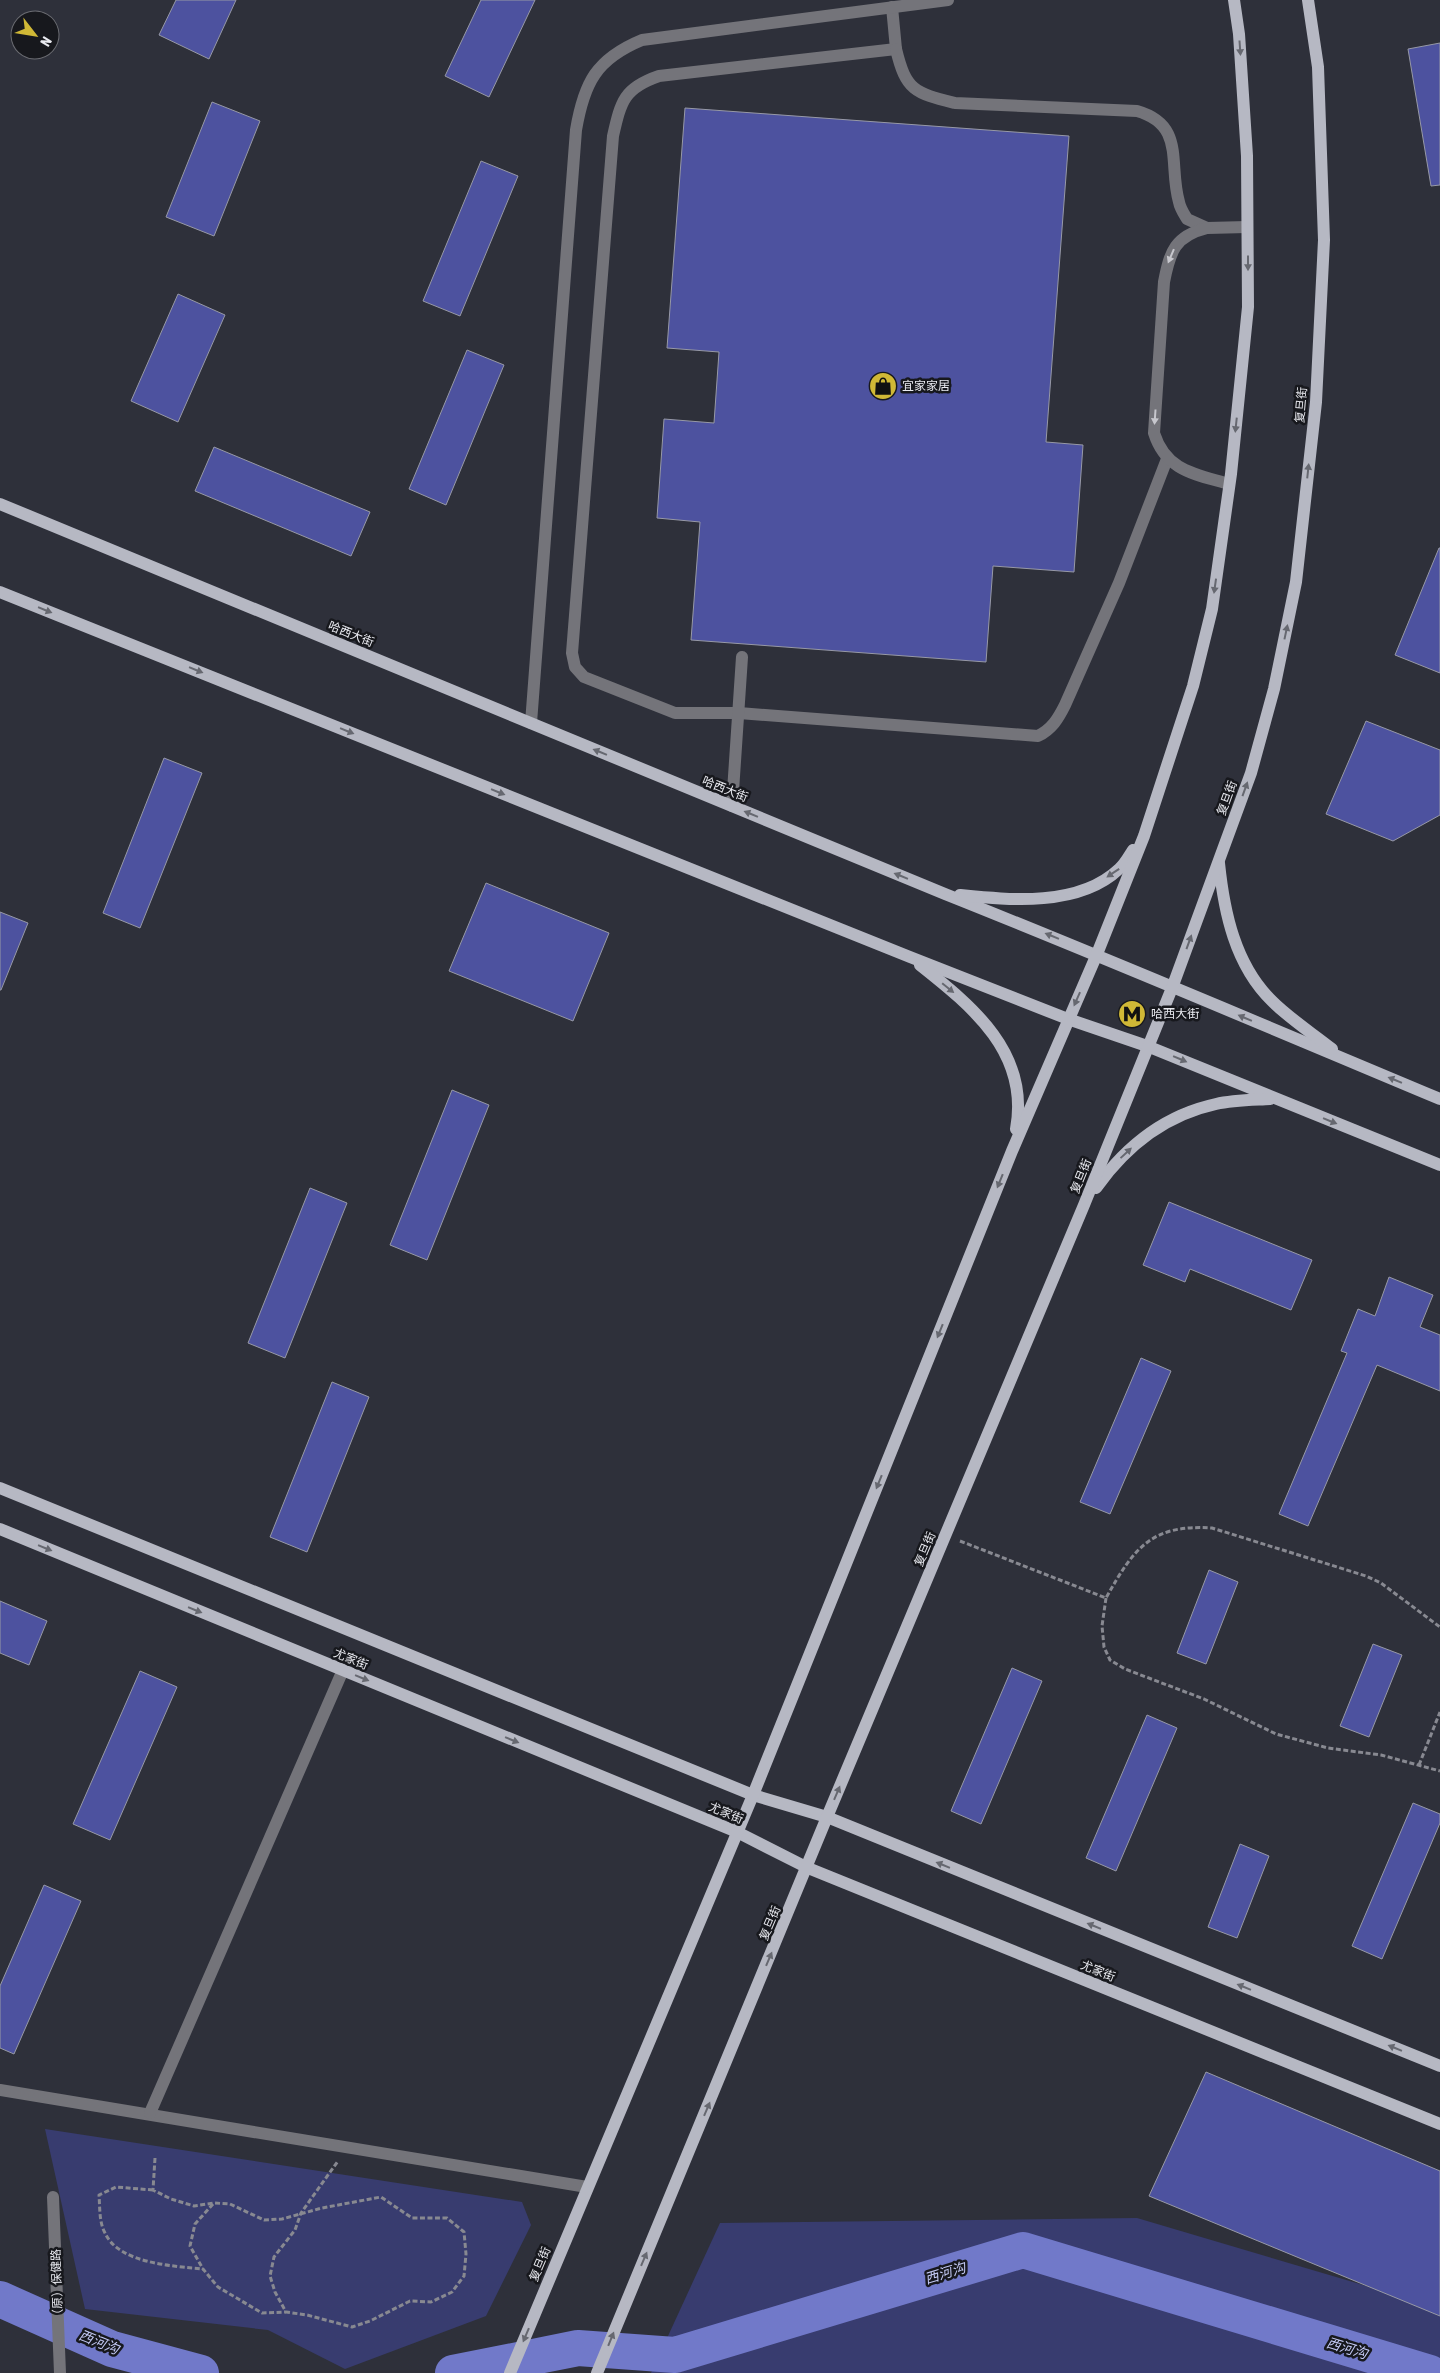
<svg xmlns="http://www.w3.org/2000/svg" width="1440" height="2373" viewBox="0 0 1440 2373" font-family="'Asap Condensed','Noto Sans SC',sans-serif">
	<rect width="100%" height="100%" fill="#2e303a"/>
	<g fill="#383c6f">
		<path d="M45,2129L522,2202L531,2225L486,2316L345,2369L268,2330L85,2309Z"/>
		<path d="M1137,2218L1397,2295L1440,2316V2373H651L720,2223Z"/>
	</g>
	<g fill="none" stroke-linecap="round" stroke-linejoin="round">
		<g stroke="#7179c9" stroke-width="36">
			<path d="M0,2299L112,2349L201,2373"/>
			<path d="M453,2373L578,2348L675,2355L1023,2250L1430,2373"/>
		</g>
	</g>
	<g fill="#4d529f" stroke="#9799a6">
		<path d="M176,0H236L209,59L159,35Z"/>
		<path d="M481,0H535L489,97L445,76Z"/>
		<path d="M1440,43V185L1431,186L1408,49Z"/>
		<path d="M212,102L260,121L214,236L166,217Z"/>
		<path d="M685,108L1069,136L1046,442L1083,445L1074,572L993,566L986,662L691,640L700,522L657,518L664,419L714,423L719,352L667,348Z"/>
		<path d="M481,161L518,176L460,316L423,301Z"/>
		<path d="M178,294L225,315L178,422L131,401Z"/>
		<path d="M467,350L504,365L446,505L409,489Z"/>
		<path d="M214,447L370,512L351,556L195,491Z"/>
		<path d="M1439,548H1440V673L1395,655Z"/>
		<path d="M1366,721L1440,750V815L1393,841L1326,814Z"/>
		<path d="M164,758L202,773L140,928L103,913Z"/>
		<path d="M486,883L609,933L573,1021L449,971Z"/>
		<path d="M0,912L28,923L1,990H0Z"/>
		<path d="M452,1090L489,1105L427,1260L390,1245Z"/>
		<path d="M310,1188L347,1203L285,1358L248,1343Z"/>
		<path d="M1169,1202L1312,1260L1291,1310L1190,1269L1185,1282L1143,1265Z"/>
		<path d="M1389,1277L1433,1295L1420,1327L1440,1335V1391L1377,1365L1308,1526L1279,1514L1347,1353L1341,1351L1358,1309L1375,1316Z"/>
		<path d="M1141,1358L1171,1371L1110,1514L1080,1502Z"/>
		<path d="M332,1382L369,1397L307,1552L270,1537Z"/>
		<path d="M1209,1570L1238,1582L1206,1664L1177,1653Z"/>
		<path d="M0,1601L47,1621L29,1665L0,1653Z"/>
		<path d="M1373,1644L1402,1655L1369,1737L1340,1726Z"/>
		<path d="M1012,1668L1042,1681L981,1824L951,1811Z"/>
		<path d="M140,1671L177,1687L110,1840L73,1824Z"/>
		<path d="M1147,1715L1177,1728L1116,1871L1086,1858Z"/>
		<path d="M1413,1803L1440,1814V1823L1382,1959L1352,1946Z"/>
		<path d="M1240,1844L1269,1856L1237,1938L1208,1927Z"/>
		<path d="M44,1885L81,1901L14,2054L0,2048V1986Z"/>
		<path d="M1206,2072L1440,2171V2316L1149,2196Z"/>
	</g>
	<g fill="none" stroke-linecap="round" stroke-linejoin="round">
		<g stroke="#888991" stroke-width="3" stroke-dasharray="5 2.5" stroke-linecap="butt">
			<path d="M960,1541L1106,1598C1134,1548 1151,1524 1212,1528L1366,1576L1381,1583L1440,1627"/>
			<path d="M1106,1598L1102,1626L1104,1647L1110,1660L1125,1669L1204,1699L1276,1734L1328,1748L1381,1755L1440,1771"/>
			<path d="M1419,1765L1440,1712"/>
			<path d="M155,2158L153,2190L171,2199L194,2206L214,2203L230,2204L264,2220L282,2219L322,2208L381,2197L412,2218H447L464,2232L466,2254L464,2276L452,2292L431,2302L410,2301L370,2321L352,2327L307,2315L286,2312L275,2292L270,2276L274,2257L295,2230L301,2213L338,2161"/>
			<path d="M153,2190L116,2187L99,2195C100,2208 99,2222 105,2233C119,2264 174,2266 203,2269"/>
			<path d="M213,2204L195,2224L190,2246L203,2269L218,2287L262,2313L286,2312"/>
		</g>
		<g stroke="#74747a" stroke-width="12">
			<path d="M892,7L896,49L659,76C624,88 621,101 613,136L572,653L575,667L584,677L675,713H739L1038,736C1052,729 1058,719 1065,705L1119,583L1167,459"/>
			<path d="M896,49C906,91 915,93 955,103L1137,111C1186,125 1168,164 1179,202C1180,208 1184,214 1187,219L1207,228L1247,227"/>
			<path d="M1207,228C1175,236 1170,251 1164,282L1154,433C1166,471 1195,474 1229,484"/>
			<path d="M531,723L576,130C584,83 596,59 642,40L948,0"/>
			<path d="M732,806L742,657"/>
			<path d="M0,2090L587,2187"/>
			<path d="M150,2113L343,1670"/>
			<path d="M53,2197L60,2373"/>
		</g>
		<g stroke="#b6b8c3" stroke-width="12">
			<path d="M0,504L945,894C1111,960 1275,1030 1440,1099"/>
			<path d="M0,592L910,957L1068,1019L1147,1046L1440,1165"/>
			<path d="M1219,863C1224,912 1235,965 1272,1001C1290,1019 1312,1033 1332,1049"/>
			<path d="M960,895C1010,900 1079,907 1119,869C1125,864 1129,856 1133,850"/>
			<path d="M920,965C973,1007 1030,1053 1016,1129"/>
			<path d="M1096,1188C1126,1146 1165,1115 1216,1104C1233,1100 1252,1100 1270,1099"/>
			<path d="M0,1488L753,1795L827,1817L1440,2066"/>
			<path d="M0,1529L737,1832L808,1868L1440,2124"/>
			<path d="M510,2373L753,1795L1012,1151L1097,954L1144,836L1193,686L1212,609L1231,474L1248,307L1247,156L1239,34L1234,0"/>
			<path d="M597,2373L827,1817L1084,1205L1172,988L1251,773L1274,689L1296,582L1316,402L1324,240L1318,67L1308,0"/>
		</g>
	</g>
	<defs><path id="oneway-solid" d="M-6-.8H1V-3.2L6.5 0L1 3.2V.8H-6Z" transform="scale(1.25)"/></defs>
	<g fill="#666870">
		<use href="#oneway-solid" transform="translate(1240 48) rotate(86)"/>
		<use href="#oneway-solid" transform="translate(1248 263) rotate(90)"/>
		<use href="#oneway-solid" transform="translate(1236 425) rotate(96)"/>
		<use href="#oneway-solid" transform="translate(1308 471) rotate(-84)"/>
		<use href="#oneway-solid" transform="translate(1215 586) rotate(98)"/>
		<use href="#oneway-solid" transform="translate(45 610) rotate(22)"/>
		<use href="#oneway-solid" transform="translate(1286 632) rotate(-78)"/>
		<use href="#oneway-solid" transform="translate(196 670) rotate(22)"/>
		<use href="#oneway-solid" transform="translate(347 731) rotate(22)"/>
		<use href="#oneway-solid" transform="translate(600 752) rotate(-158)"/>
		<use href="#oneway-solid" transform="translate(1245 789) rotate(-70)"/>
		<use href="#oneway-solid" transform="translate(498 792) rotate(22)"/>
		<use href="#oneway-solid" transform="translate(751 814) rotate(-158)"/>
		<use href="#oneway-solid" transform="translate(1113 873) rotate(146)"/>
		<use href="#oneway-solid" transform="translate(901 876) rotate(-158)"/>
		<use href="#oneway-solid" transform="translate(1052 936) rotate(-158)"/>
		<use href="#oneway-solid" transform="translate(1189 942) rotate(-70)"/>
		<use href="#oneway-solid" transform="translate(948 988) rotate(39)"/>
		<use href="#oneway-solid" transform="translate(1077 999) rotate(114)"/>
		<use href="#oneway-solid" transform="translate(1245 1018) rotate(-157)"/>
		<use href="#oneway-solid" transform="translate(1180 1059) rotate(23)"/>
		<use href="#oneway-solid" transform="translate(1395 1080) rotate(-158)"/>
		<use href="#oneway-solid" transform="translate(1330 1121) rotate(22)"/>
		<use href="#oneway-solid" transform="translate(1126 1153) rotate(-43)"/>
		<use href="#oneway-solid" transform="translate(1000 1181) rotate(112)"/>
		<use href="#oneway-solid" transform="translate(940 1331) rotate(112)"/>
		<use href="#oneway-solid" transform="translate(879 1482) rotate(112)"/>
		<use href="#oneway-solid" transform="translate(45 1548) rotate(22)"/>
		<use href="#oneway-solid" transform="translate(195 1610) rotate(22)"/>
		<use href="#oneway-solid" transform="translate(362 1678) rotate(22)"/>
		<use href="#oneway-solid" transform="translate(512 1740) rotate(22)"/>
		<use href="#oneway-solid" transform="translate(837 1793) rotate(-67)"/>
		<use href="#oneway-solid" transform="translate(943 1865) rotate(-158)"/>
		<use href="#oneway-solid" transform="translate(1094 1926) rotate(-158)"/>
		<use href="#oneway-solid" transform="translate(769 1959) rotate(-67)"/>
		<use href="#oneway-solid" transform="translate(1244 1987) rotate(-158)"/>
		<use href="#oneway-solid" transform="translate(1395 2048) rotate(-158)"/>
		<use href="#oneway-solid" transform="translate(707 2109) rotate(-67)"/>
		<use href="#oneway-solid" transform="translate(644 2259) rotate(-67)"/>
		<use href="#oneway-solid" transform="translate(526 2335) rotate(113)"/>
		<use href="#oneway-solid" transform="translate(611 2339) rotate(-68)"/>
	</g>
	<g fill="#c7c7cd">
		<use href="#oneway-solid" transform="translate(1171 256) rotate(113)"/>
		<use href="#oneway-solid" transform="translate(1155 417) rotate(94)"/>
	</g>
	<defs>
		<g id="shop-disc" transform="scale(1.4375)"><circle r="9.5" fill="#d0b836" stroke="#17181d"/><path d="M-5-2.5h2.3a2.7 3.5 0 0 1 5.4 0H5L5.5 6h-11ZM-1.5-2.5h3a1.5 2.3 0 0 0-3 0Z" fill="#111"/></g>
		<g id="metro-disc" transform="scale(1.4375)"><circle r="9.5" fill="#d0b836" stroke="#17181d"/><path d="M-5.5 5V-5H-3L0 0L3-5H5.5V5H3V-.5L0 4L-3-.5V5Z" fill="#111"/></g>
	</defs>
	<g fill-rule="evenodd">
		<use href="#shop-disc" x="883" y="386"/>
		<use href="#metro-disc" x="1132" y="1014"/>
	</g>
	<g text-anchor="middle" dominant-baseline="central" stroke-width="5" stroke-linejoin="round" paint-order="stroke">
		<g font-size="12" fill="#eaebf1" stroke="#17181d" text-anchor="start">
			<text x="902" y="386">宜家家居</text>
			<text x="1151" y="1014">哈西大街</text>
		</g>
		<g font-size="12" fill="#eaebf1" stroke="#17181d">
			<text transform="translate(1301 405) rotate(-85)">复旦街</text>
			<text transform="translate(351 634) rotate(22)">哈西大街</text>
			<text transform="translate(725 789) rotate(22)">哈西大街</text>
			<text transform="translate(1227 798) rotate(-70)">复旦街</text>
			<text transform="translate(1081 1176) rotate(-68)">复旦街</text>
			<text transform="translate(925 1549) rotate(-67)">复旦街</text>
			<text transform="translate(351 1659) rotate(22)">尤家街</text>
			<text transform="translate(726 1813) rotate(23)">尤家街</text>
			<text transform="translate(770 1923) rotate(-67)">复旦街</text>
			<text transform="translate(1098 1971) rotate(22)">尤家街</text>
			<text transform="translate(540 2264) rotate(-67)">复旦街</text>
			<text transform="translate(57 2285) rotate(-92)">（原）保健路</text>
		</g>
		<g font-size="14" font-style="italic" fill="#c3c9f4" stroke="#17181d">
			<text transform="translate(945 2273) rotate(-17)">西河沟</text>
			<text transform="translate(99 2342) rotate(22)">西河沟</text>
			<text transform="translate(1347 2348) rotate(17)">西河沟</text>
		</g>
	</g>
	<g transform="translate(35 35) rotate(121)"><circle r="24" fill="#17181d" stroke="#6b6c72"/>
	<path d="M0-4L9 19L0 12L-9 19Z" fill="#d0b836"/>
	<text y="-8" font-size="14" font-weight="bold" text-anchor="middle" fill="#eaebf1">N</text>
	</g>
</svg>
